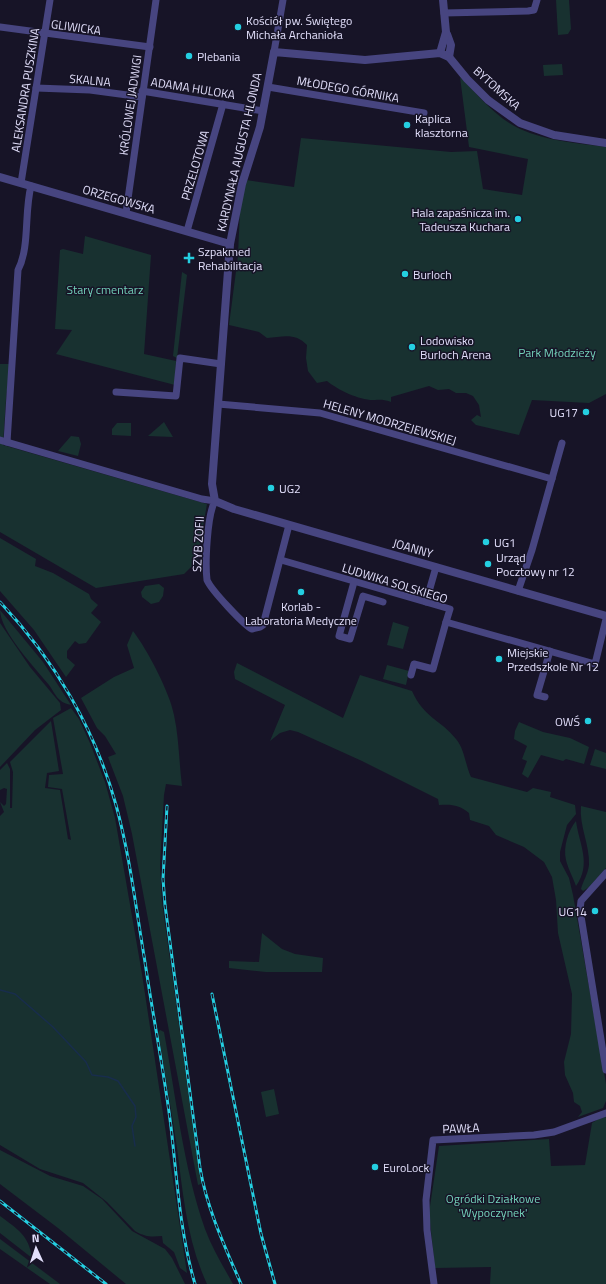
<svg xmlns="http://www.w3.org/2000/svg" width="606" height="1284" viewBox="0 0 606 1284" font-family="'Titillium Web',sans-serif">
	<rect width="100%" height="100%" fill="#171427"/>
	<g fill="#183130">
		<path d="M556,0H569L571,29L568,34L558,35Z"/>
		<path d="M562,64L563,75L544,76L543,65Z"/>
		<path d="M460,77C478,95 496,118 520,129C546,141 577,143 606,147V394L589,403L532,400L519,435L476,425L471,420L477,415L481,417L479,405L473,396L466,393H456L449,389L438,390L429,386L391,397V402C382,399 381,400 373,400C359,400 338,390 327,381L317,383L308,371L306,358L307,345C295,332 282,337 267,338L259,332L229,325L238,256L240,208L246,180L294,187L301,138L451,152L477,151L483,189L522,195L528,159L469,147Z"/>
		<path d="M85,236L151,255L144,354L176,361L175,385L56,354L72,330L55,329L60,250L63,249L83,254Z"/>
		<path d="M182,272L187,275L177,358L173,356Z"/>
		<path d="M0,364H10L6,399L3,445L207,504L197,561L184,574L96,588L0,532Z"/>
		<path d="M164,422L173,437L148,436Z"/>
		<path d="M117,423H131V436L112,435V429Z"/>
		<path d="M71,436L79,437L81,444L78,456L58,451Z"/>
		<path d="M0,538L36,559L35,566L53,573L89,594L91,599L98,605L91,613L101,622L86,643L79,644L75,641L67,651V658L75,665L66,677L34,630L0,591Z"/>
		<path d="M159,584L164,588L163,596L159,602L151,604L142,597L141,592L145,586Z"/>
		<path d="M0,610L43,662L71,705C67,704 63,703 60,700C55,696 53,690 49,685C35,668 0,631 0,610Z"/>
		<path d="M393,622L409,627L403,649L387,645Z"/>
		<path d="M0,623L30,667L60,703L61,710L35,730L0,767Z"/>
		<path d="M133,631C147,649 170,693 174,715C179,738 179,762 182,786L166,784L164,795L160,866L162,902L201,1184L198,1185L132,834L123,796L108,757L116,754L105,736L97,728L81,698L114,677L134,668L127,645Z"/>
		<path d="M237,663L343,718L360,675L412,691C424,718 440,719 456,739C465,750 465,764 471,777L527,792L533,788L551,792L550,797L575,805L576,814L567,825L560,852V861L569,878L573,895L606,1084V1101L603,1108L578,1117L582,1112L580,1106L574,1102L573,1093L565,1075L564,1062L571,1034L572,994L558,933L556,900L552,877L544,862L524,847L496,835L489,826L470,820L469,813C459,805 452,804 439,805L438,799L362,761L298,732L290,730L280,733L270,741L285,705L235,679L234,672Z"/>
		<path d="M387,665L409,671L406,685L383,679Z"/>
		<path d="M71,708L79,719L90,743L105,782L115,818L142,974L187,1273L180,1268L174,1252L163,1243L162,1236C151,1237 145,1237 135,1231L107,1202L83,1183L40,1169L0,1145V816L4,812L0,802L4,806L6,804L7,789L4,788L0,790V770L7,763L10,769V808H12L13,772L10,762L51,721L59,771L47,773L45,788L60,790L68,839L71,840L62,789L48,787L49,775L63,774L53,718Z"/>
		<path d="M519,722L543,732L570,738L589,747L584,764L566,759L563,761L541,755L528,778L522,774L527,761L522,759L527,746L514,739L515,731Z"/>
		<path d="M595,749L606,753V769L590,765Z"/>
		<path d="M581,806L606,812V868L589,887L583,891L581,889C583,881 588,874 589,865C590,845 579,826 581,806Z"/>
		<path d="M576,821C579,844 592,864 576,886C573,877 568,869 566,860C563,847 568,831 576,821Z"/>
		<path d="M262,933L282,949L295,954L323,958L322,972H266L229,968V961L259,962Z"/>
		<path d="M160,1030L164,1032C176,1097 183,1166 205,1229C212,1248 223,1266 233,1284H207C187,1241 183,1194 177,1148C171,1109 165,1071 158,1033Z"/>
		<path d="M274,1089L279,1114L266,1117L261,1092Z"/>
		<path d="M606,1117V1284H490L491,1267L435,1268L429,1213L439,1146L549,1139L551,1166L585,1165L592,1123L600,1118Z"/>
		<path d="M0,1150L50,1176L83,1186L102,1199L132,1231L165,1249L172,1258L185,1284H126L58,1228L0,1184Z"/>
		<path d="M0,1216C17,1229 29,1235 32,1258L0,1233Z"/>
		<path d="M0,1239L60,1284H50L0,1249Z"/>
	</g>
	<g fill="none" stroke-linecap="round" stroke-linejoin="round">
		<path stroke="#182d4c" stroke-width="1.5" d="M0,990L15,994L53,1027L86,1062L92,1075L108,1077L118,1081L135,1106L136,1117L132,1126L135,1146"/>
		<g stroke="#474580" stroke-width="7">
			<path d="M444,13L528,11L534,10L537,0"/>
			<path d="M0,27L150,47"/>
			<path d="M274,52L283,0"/>
			<path d="M268,87L424,113"/>
			<path d="M36,88L90,90L142,97"/>
			<path d="M142,91L263,111"/>
			<path d="M21,183L50,0"/>
			<path d="M126,213L156,0"/>
			<path d="M187,231L223,104"/>
			<path d="M116,392L176,396L180,358L221,364"/>
			<path d="M218,404L320,413L552,479"/>
			<path d="M0,440L202,499L215,501C207,515 205,564 207,580C211,590 244,625 252,629L260,627L263,625L289,525"/>
			<path d="M7,442L18,270C30,247 24,213 31,186"/>
			<path d="M281,560L450,609L446,622L595,664L606,619"/>
			<path d="M354,582L339,636L350,639L363,596L383,602"/>
			<path d="M518,591L532,550L562,443"/>
			<path d="M426,602L436,567"/>
			<path d="M411,675L414,664L433,669L446,622"/>
			<path d="M545,697L537,695L550,651"/>
			<path d="M606,873L581,901L580,910L606,1070"/>
			<path d="M434,1284L427,1230L426,1200L433,1140L534,1135L554,1132L606,1113"/>
		</g>
		<g stroke="#474580" stroke-width="8">
			<path d="M447,34L451,45L449,57"/>
			<path d="M440,53L446,32L443,0"/>
			<path d="M606,143L554,135L520,123L488,100L467,79L449,57L440,53L365,60L274,52L260,127L242,184L230,244L212,484L215,501L234,509L606,616"/>
			<path d="M0,177L230,244"/>
		</g>
		<g stroke="#24cfe1" stroke-width="3">
			<g id="rail">
				<path d="M0,602C54,659 95,729 116,805C130,856 136,909 145,962C153,1017 164,1071 171,1127C177,1179 180,1234 195,1284"/>
				<path d="M167,806L163,879L165,905L200,1168C207,1209 225,1247 241,1284"/>
				<path d="M212,994L261,1234L275,1284"/>
				<path d="M0,1201L106,1284"/>
			</g>
		</g>
		<use href="#rail" stroke="#171427" stroke-width="1.5" stroke-dasharray="4.5" stroke-linecap="butt"/>
	</g>
	<g fill="#24cfe1" stroke="#171427" stroke-width="1.5">
		<circle cx="238" cy="27" r="4"/>
		<circle cx="189" cy="56" r="4"/>
		<circle cx="407" cy="125" r="4"/>
		<circle cx="518" cy="219" r="4"/>
		<path d="M187 252h4v4h4v4h-4v4h-4v-4h-4v-4h4z"/>
		<circle cx="405" cy="274" r="4"/>
		<circle cx="412" cy="347" r="4"/>
		<circle cx="586" cy="412" r="4"/>
		<circle cx="271" cy="488" r="4"/>
		<circle cx="486" cy="542" r="4"/>
		<circle cx="488" cy="564" r="4"/>
		<circle cx="301" cy="592" r="4"/>
		<circle cx="499" cy="659" r="4"/>
		<circle cx="588" cy="721" r="4"/>
		<circle cx="595" cy="911" r="4"/>
		<circle cx="375" cy="1167" r="4"/>
	</g>
	<g text-anchor="middle" dominant-baseline="central" stroke-width="3" stroke-linejoin="round" paint-order="stroke">
		<g font-size="12" fill="#e2dffb" stroke="#171427" text-anchor="start">
			<text x="246" y="20">Kościół pw. Świętego<tspan x="246" dy="14">Michała Archanioła</tspan></text>
			<text x="197" y="56">Plebania</text>
			<text x="415" y="118">Kaplica<tspan x="415" dy="14">klasztorna</tspan></text>
			<text x="510" y="212" text-anchor="end">Hala zapaśnicza im.<tspan x="510" dy="14">Tadeusza Kuchara</tspan></text>
			<text x="198" y="251">Szpakmed<tspan x="198" dy="14">Rehabilitacja</tspan></text>
			<text x="413" y="274">Burloch</text>
			<text x="420" y="340">Lodowisko<tspan x="420" dy="14">Burloch Arena</tspan></text>
			<text x="578" y="412" text-anchor="end">UG17</text>
			<text x="279" y="488">UG2</text>
			<text x="494" y="542">UG1</text>
			<text x="496" y="557">Urząd<tspan x="496" dy="14">Pocztowy nr 12</tspan></text>
			<text x="301" y="606" text-anchor="middle">Korlab -<tspan x="301" dy="14">Laboratoria Medyczne</tspan></text>
			<text x="507" y="652">Miejskie<tspan x="507" dy="14">Przedszkole Nr 12</tspan></text>
			<text x="580" y="721" text-anchor="end">OWŚ</text>
			<text x="587" y="911" text-anchor="end">UG14</text>
			<text x="383" y="1167">EuroLock</text>
		</g>
		<g font-size="12" fill="#e2dffb" stroke="#171427">
			<text transform="translate(76 27) rotate(8)">GLIWICKA</text>
			<text transform="translate(90 80) rotate(5)">SKALNA</text>
			<text transform="translate(193 88) rotate(9)">ADAMA HULOKA</text>
			<text transform="translate(497 88) rotate(42)">BYTOMSKA</text>
			<text transform="translate(348 89) rotate(10)">MŁODEGO GÓRNIKA</text>
			<text transform="translate(25 90) rotate(-81)">ALEKSANDRA PUSZKINA</text>
			<text transform="translate(130 105) rotate(-82)">KRÓLOWEJ JADWIGI</text>
			<text transform="translate(239 152) rotate(-77)">KARDYNAŁA AUGUSTA HLONDA</text>
			<text transform="translate(195 165) rotate(-74)">PRZELOTOWA</text>
			<text transform="translate(119 199) rotate(16)">ORZEGOWSKA</text>
			<text transform="translate(390 422) rotate(16)">HELENY MODRZEJEWSKIEJ</text>
			<text transform="translate(198 544) rotate(-87)">SZYB ZOFII</text>
			<text transform="translate(413 548) rotate(16)">JOANNY</text>
			<text transform="translate(395 583) rotate(17)">LUDWIKA SOLSKIEGO</text>
			<text transform="translate(461 1128) rotate(-2)">PAWŁA</text>
		</g>
		<g font-size="12" fill="#73d2ba" stroke="#171427">
			<text x="105" y="289">Stary cmentarz</text>
			<text x="557" y="352">Park Młodzieży</text>
			<text x="493" y="1198">Ogródki Działkowe<tspan x="493" dy="14">'Wypoczynek'</tspan></text>
		</g>
	</g>
	<g transform="translate(36 1248) rotate(357)" stroke="#171427" stroke-width="3" paint-order="stroke">
	<path d="M0-3L7 15L0 10L-7 15Z" fill="#e2dffb"/>
	<text y="-6" font-size="11" font-weight="bold" text-anchor="middle" fill="#e2dffb">N</text>
	</g>
</svg>
